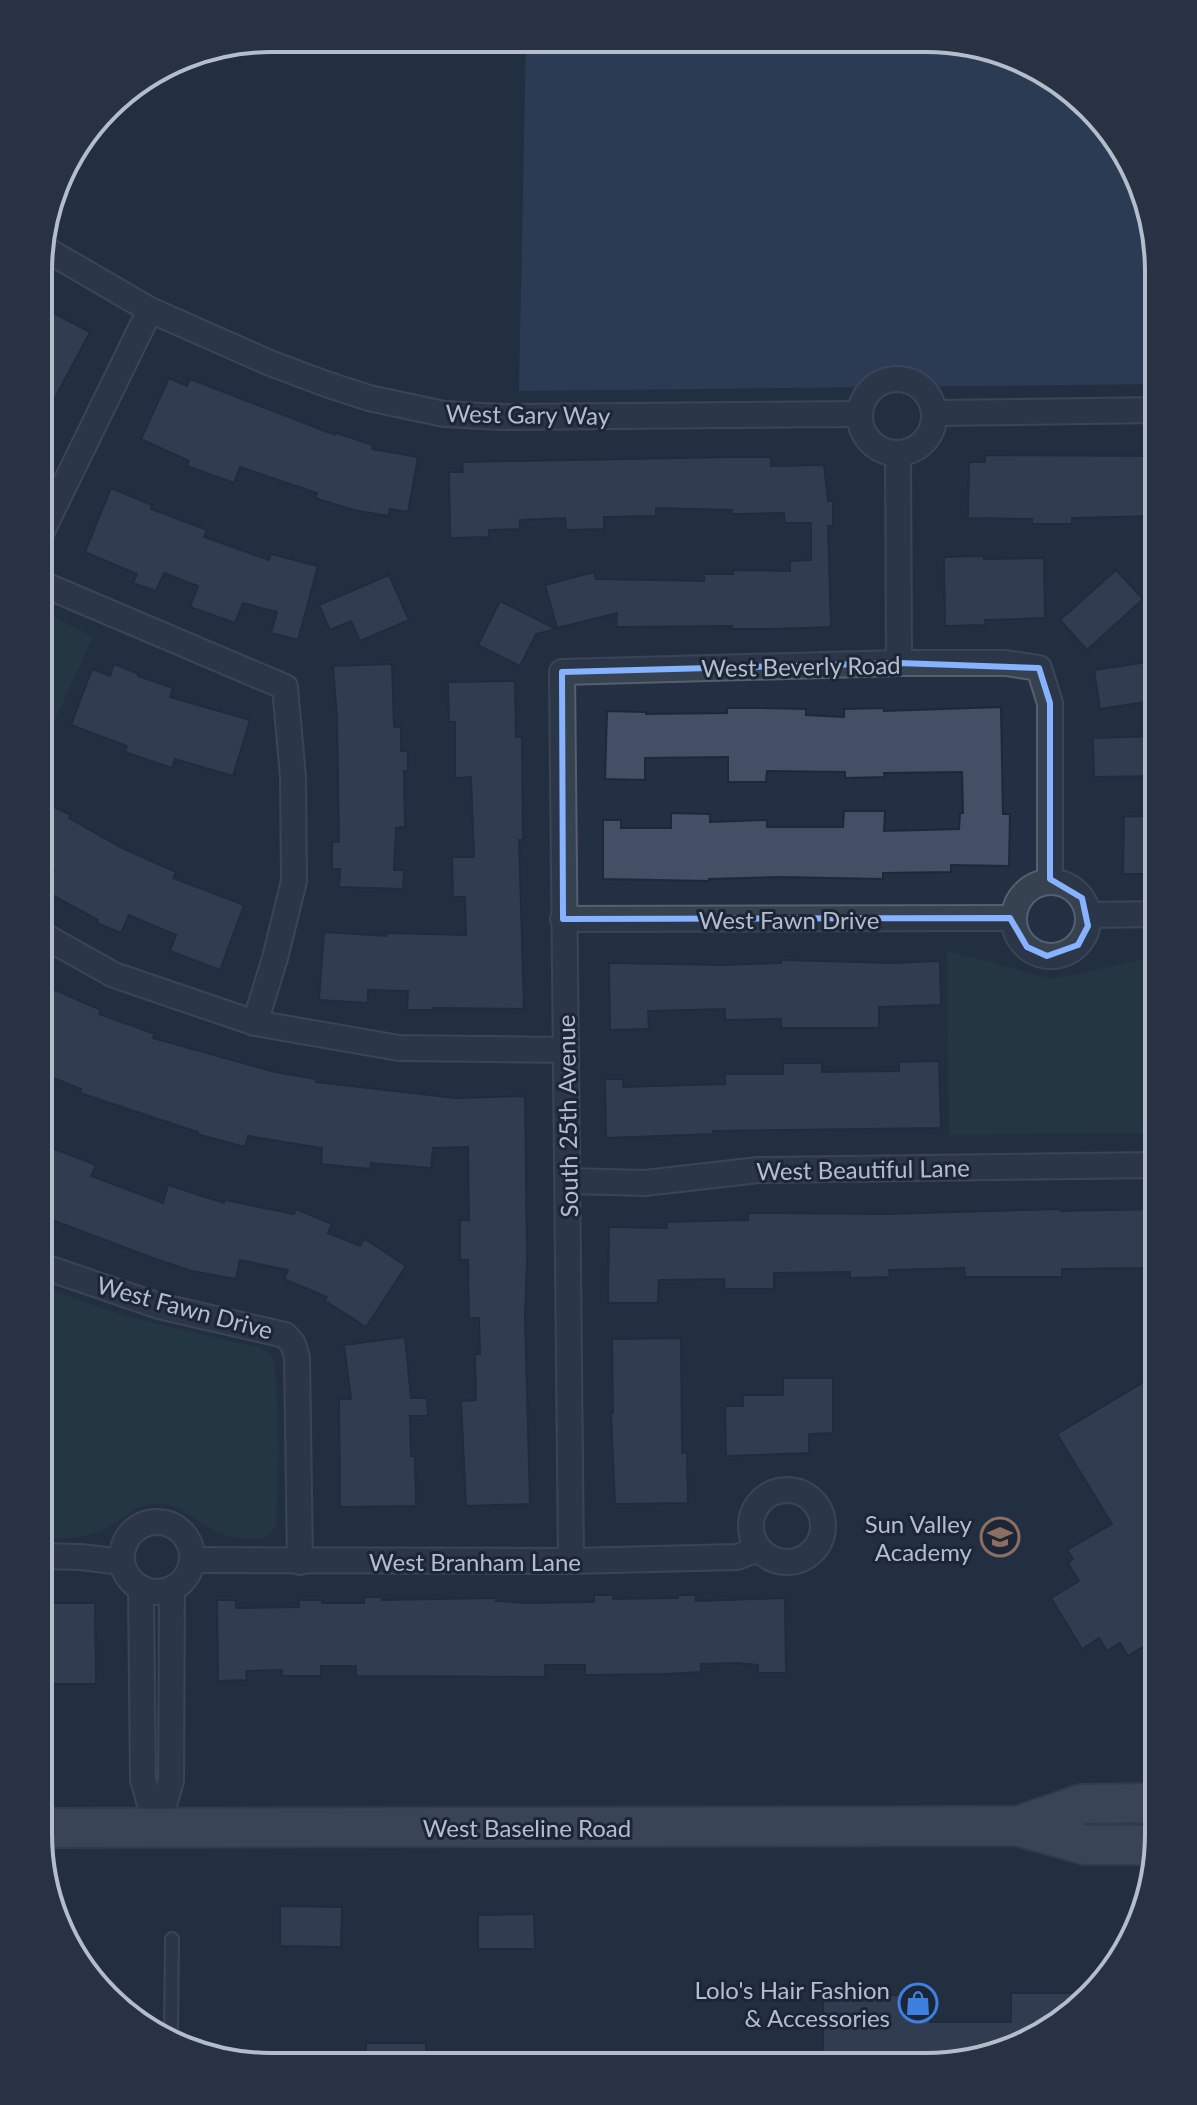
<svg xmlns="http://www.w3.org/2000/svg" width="1197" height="2105" viewBox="0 0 1197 2105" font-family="Lato,sans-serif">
	<rect width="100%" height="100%" fill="#232f42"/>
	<g fill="#253e42">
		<path d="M39,610L93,637L39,754Z"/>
		<path d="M947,951L1053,979L1159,956V1133L949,1135Z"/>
		<path d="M49,1289L124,1316L260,1348L270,1354L275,1363L279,1453L276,1527L264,1539C245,1539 227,1538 210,1529C194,1520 180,1505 161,1504C135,1502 121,1523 100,1531C81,1539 58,1539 38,1539L39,1316Z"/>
	</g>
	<path fill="#354a6a" d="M526,40L971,42L1079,95L1147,195L1159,271V384L519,391Z"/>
	<g fill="#424f64" stroke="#1e2838" stroke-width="2">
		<path d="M40,306L90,332L55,398L40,390Z"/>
		<path d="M169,378L187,386L190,379L335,435L336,433L373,445L372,449L418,457L408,512L390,509L388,516L353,510L315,498L317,493L240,467L234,483L187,466L189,461L141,439Z"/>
		<path d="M985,455L1159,456V516L1072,518V524H1032V519L968,518L969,462H985Z"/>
		<path d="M731,457H771V466L824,465L828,501H833V526H828L831,627L772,629H732V626L616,627L617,613L557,628L545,585L594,572L596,579L704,581V574H733V570L790,571V561L811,560V523H785L784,513L732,514V510L656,508V516L604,517V529L566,530L565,518L520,520V529L489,530V537L450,538L449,472H463L462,462Z"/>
		<path d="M111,488L152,505L151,509L207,530L204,537L269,560L271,554L318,566L298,640L271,633L277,612L243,603L235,623L190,607L198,586L164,573L156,591L133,583L137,574L85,552Z"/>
		<path d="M984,556V559L1044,558L1045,618L985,620V625L945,626L944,557Z"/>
		<path d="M1116,570L1143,599L1087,650L1060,620Z"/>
		<path d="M389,575L409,620L360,641L351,621L330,630L319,605Z"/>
		<path d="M500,601L556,629L536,634L520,666L478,645Z"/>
		<path d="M1154,661L1159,700L1100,709L1094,670Z"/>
		<path d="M114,664L139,674L138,676L173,688L170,697L250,720L233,776L175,759L172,768L125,752L127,746L71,725L92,669L110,676Z"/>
		<path d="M392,664L394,727H401V751H408V771H404L405,827L396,828L394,870H404L403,889L339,887L340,869H332V842H339L337,717L333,666Z"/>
		<path d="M515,681L516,737H522L523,840H519L524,1009L433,1008V1010H407L408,991L368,990V1003L319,1000L324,932L386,936V933L466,935L465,897H453L452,857H474L471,777L455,778V722H449L448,682Z"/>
		<path d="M1001,707L1003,814H1010L1009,866L951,865V872L883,873V879L780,877L709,879V881L603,879V820H621V828H671V813L710,814V822L767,820V827H843L844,811H885L884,831L959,829L960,813H963L962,772L884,773L885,777L845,778V772L767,771L766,782H728V757L645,758V780L605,779L607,711L646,712V714L727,713V708H764L806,709V715L844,717V709L884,708V711Z"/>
		<path d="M1159,736V776L1094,777L1093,738Z"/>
		<path d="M39,800L71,815L69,818L122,848L176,872L173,878L244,905L220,970L170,951L176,935L129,915L121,933L97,923L98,920L43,890L54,870L39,862Z"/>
		<path d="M1124,816L1159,817V874H1123Z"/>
		<path d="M781,960L892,963L940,961L941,1005L879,1007V1028H781V1019L725,1020V1009L648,1011L649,1029L610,1030L609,963L724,965L781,963Z"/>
		<path d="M39,983L101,1010L99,1014L155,1034L153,1038L275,1072L316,1079V1082L456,1098L525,1096L527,1259L525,1318L530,1504L466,1506L461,1401L476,1400L475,1354H480L479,1318H469L468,1260H460V1220H469L468,1147L433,1148L431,1168L371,1163L370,1169L321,1164L322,1148L248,1136L245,1147L197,1134L198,1132L80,1093L81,1089L39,1072Z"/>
		<path d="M939,1061L941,1128L713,1131V1134L606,1138L605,1079H623V1087L725,1084V1074H783V1063H822V1072L899,1071V1062Z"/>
		<path d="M39,1143L96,1165L91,1176L163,1203L168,1185L224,1203L225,1200L294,1214L296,1209L332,1224L328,1233L360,1246L365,1239L406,1266L366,1327L324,1300L327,1297L284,1279L288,1270L240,1260L236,1279L192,1271L150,1257L39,1215Z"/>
		<path d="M1061,1209V1211L1159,1209V1261H1150V1268L1062,1269V1277H965L964,1268L889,1270L890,1277L850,1278V1272L774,1273V1289H725L724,1279L659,1280L658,1303H608L609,1227L667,1228V1222L748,1220V1213L888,1214Z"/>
		<path d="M405,1337L411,1398H427L428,1416H410L411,1456H415L416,1506L340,1507L339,1399H351L344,1345Z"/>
		<path d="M681,1338L682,1453H687L688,1503L615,1504L611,1413H613L612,1339Z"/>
		<path d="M1159,1373V1637L1128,1656L1120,1643L1107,1651L1099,1638L1082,1649L1051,1598L1079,1581L1068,1563L1073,1559L1067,1550L1112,1524L1057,1434Z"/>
		<path d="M783,1378H833V1433L809,1434V1453L726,1456L725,1406H743V1395H783Z"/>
		<path d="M594,1595H613V1599L678,1598V1595H696V1601L785,1598L786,1673H758V1665L736,1663L701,1664V1672L666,1674L585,1675V1665H545V1677L356,1676V1666H321V1676H282V1670L246,1671L247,1680L218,1681L217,1600H236V1608L299,1607V1600H323L322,1603H364V1597H382V1600L496,1598V1601L529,1603L594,1602Z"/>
		<path d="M45,1603H95L96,1684H46Z"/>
		<path d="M280,1906L342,1907L341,1947L280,1946Z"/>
		<path d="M534,1914L535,1949H478V1915Z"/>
		<path d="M1011,1993H1087L1002,2054L926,2067H823V1995H930V2022H1011Z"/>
		<path d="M366,2043H426V2066L366,2065Z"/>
	</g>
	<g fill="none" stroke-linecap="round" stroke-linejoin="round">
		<g stroke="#555f6f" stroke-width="16">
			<path id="service" d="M171,2034L172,1939"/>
		</g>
		<g stroke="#555f6f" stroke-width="28">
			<g id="minor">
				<path d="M40,246L150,310L270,363L326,384L369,398L444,414L502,417L860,414"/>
				<circle cx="897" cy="416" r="37"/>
				<path d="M934,413L1159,410"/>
				<path d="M898,453L899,663"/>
				<path d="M40,535L150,310"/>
				<path d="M40,583L285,687L293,777L294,881L275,958L255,1023"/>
				<circle cx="1051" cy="919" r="37"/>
				<path d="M1089,915L1159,914"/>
				<path d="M563,919L1014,918"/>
				<path d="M39,933L114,975L255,1023L399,1048L566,1050"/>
				<path d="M568,1181L645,1183L758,1170L1159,1165"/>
				<path d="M39,1265L159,1306L285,1335L293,1344L297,1357L300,1562"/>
				<circle cx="787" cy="1526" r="36"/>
				<circle cx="157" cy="1557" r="35"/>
				<path d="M38,1556L81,1557L122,1562"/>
				<path d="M192,1560L571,1561L737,1557L758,1549"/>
				<path d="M571,1561L562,672L899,663H1006L1039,668L1050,703V881"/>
				<path d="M141,1588L143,1780L157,1829"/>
				<path d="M157,1829L171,1781L172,1589"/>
			</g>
		</g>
		<g stroke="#414a5a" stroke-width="42">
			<g id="primary">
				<path d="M1017,1826L1082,1804L1158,1803"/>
				<path d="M38,1828L1017,1826L1086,1845H1158"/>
			</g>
		</g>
		<use href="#service" stroke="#374251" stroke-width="12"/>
		<use href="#minor" stroke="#374251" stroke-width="24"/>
		<use href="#primary" stroke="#556071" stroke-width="38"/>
	</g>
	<path d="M0 0H1197V2105H0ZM899,663L1039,668L1050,703V879L1082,898L1088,926L1078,945L1047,956L1027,947L1010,918L563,919L562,672Z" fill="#232f42" fill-opacity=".55" fill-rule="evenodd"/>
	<path fill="none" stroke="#86b2ff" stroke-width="6" stroke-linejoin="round" d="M899,663L1039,668L1050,703V879L1082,898L1088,926L1078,945L1047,956L1027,947L1010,918L563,919L562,672Z"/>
	<defs>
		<g id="school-ring" transform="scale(2)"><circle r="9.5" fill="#1c2636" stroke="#8d6e63" stroke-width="1.5"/><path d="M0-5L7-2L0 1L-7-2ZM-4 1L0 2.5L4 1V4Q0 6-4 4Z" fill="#8d6e63"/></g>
		<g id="shop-ring" transform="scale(2)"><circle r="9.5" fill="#1c2636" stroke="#3f7fe0" stroke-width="1.5"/><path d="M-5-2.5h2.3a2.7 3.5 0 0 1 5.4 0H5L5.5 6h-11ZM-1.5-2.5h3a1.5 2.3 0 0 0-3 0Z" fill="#3f7fe0"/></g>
	</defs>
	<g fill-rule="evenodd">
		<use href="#school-ring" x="1000" y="1537"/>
		<use href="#shop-ring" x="918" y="2003"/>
	</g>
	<g text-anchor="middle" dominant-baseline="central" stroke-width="6" stroke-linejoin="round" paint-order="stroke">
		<g font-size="24" fill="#b4bdcc" stroke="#1c2636">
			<text transform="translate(528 414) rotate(1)">West Gary Way</text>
			<text transform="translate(801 666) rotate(-1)">West Beverly Road</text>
			<text x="789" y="919">West Fawn Drive</text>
			<text transform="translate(567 1116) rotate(-91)">South 25th Avenue</text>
			<text transform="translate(863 1169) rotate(-1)">West Beautiful Lane</text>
			<text transform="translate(185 1307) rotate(15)">West Fawn Drive</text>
			<text x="475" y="1561">West Branham Lane</text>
			<text x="527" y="1827">West Baseline Road</text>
		</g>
		<g font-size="24" fill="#b4bdcc" stroke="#1c2636" text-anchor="end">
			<text x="972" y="1523">Sun Valley<tspan x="972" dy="28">Academy</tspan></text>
			<text x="890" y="1989">Lolo's Hair Fashion<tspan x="890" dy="28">&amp; Accessories</tspan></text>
		</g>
	</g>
	<path d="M0 0H1197V2105H0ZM271 52H926A219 219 0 0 1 1145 271V1834A219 219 0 0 1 926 2053H271A219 219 0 0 1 52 1834V271A219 219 0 0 1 271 52Z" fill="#283242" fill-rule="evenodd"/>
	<path fill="none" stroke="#b4bdcc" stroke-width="4" d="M271 52H926A219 219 0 0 1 1145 271V1834A219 219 0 0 1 926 2053H271A219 219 0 0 1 52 1834V271A219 219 0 0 1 271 52Z"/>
</svg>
